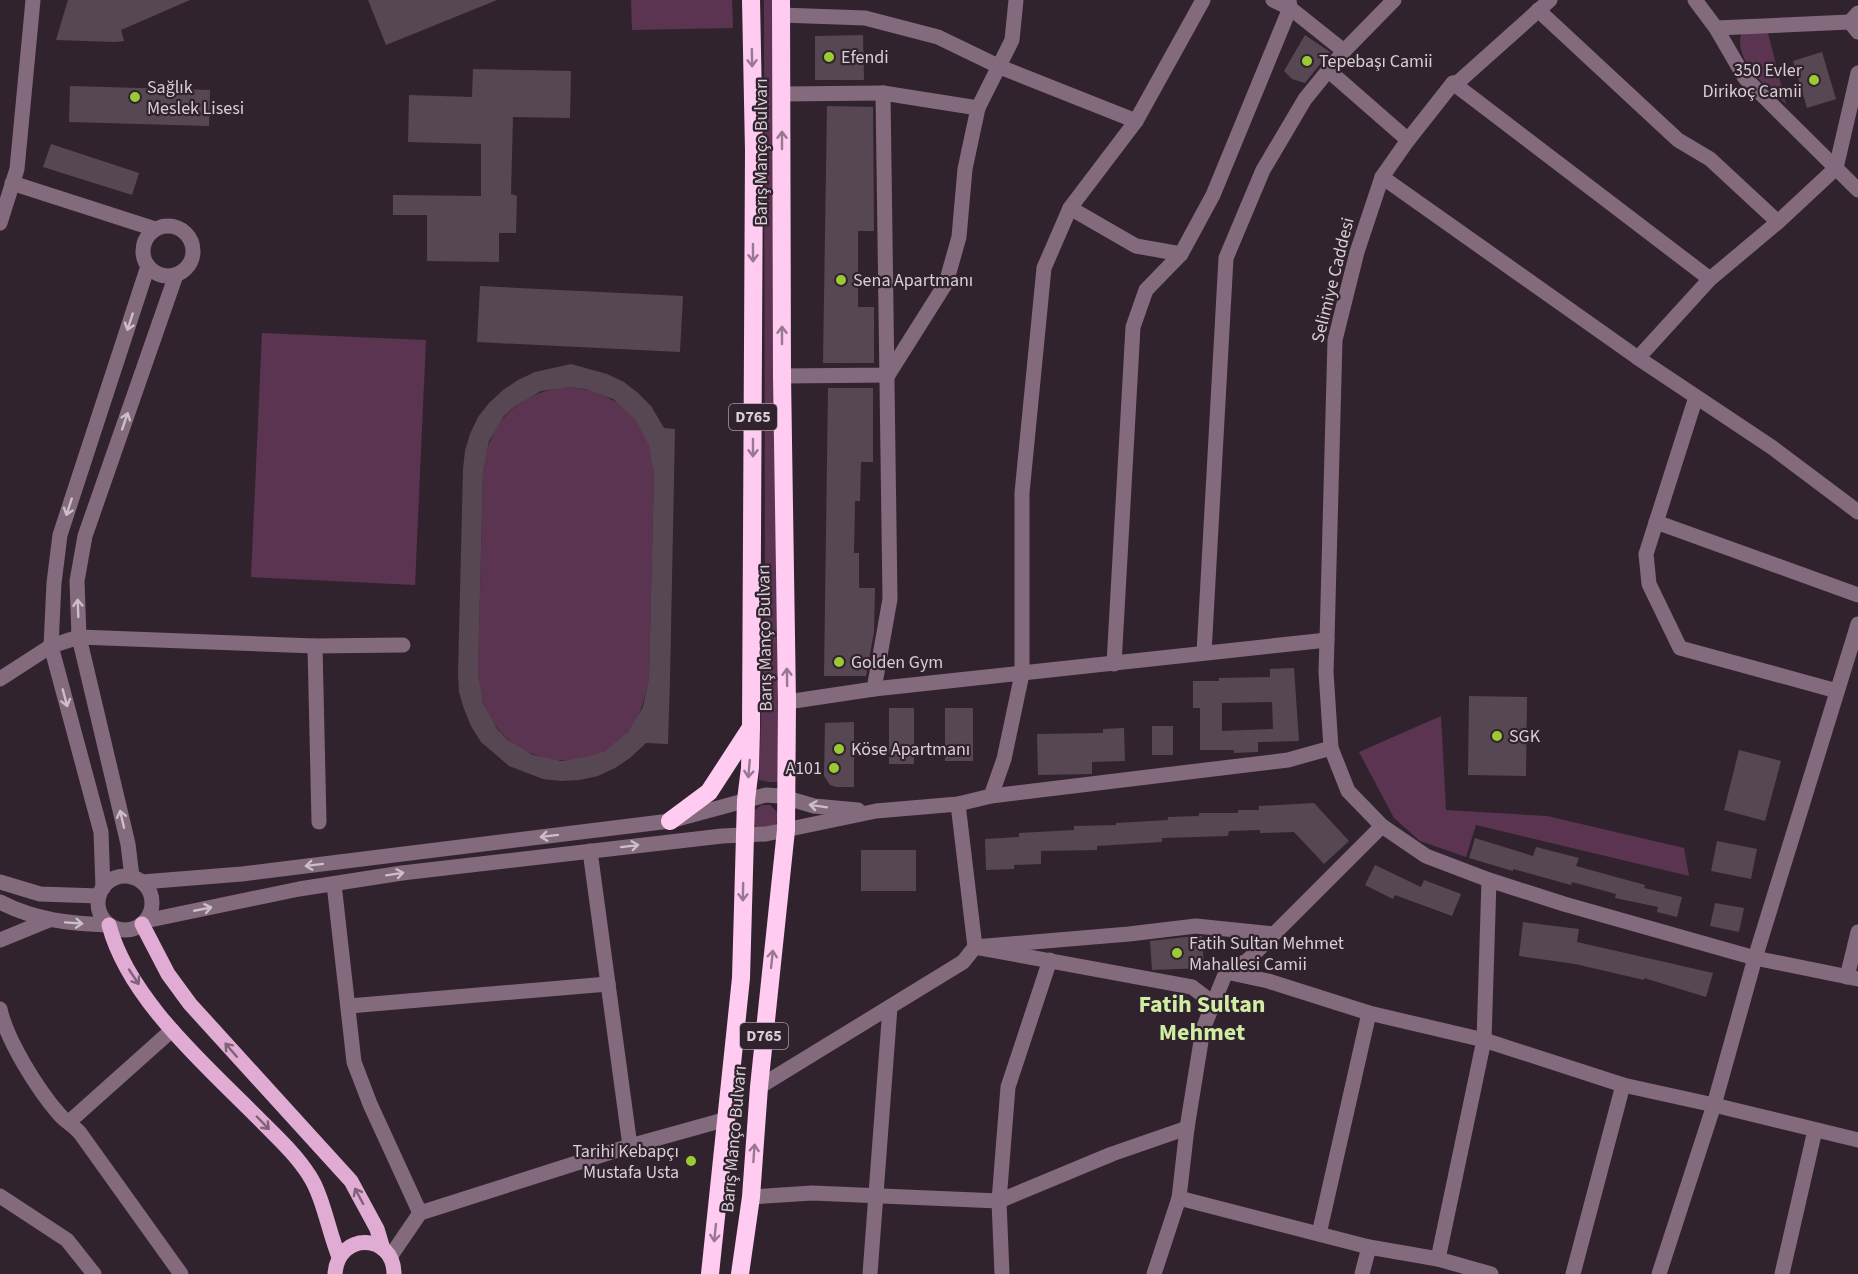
<svg xmlns="http://www.w3.org/2000/svg" width="1858" height="1274" viewBox="0 0 1858 1274" font-family="'Source Sans 3',sans-serif">
	<rect width="100%" height="100%" fill="#31232e"/>
	<g fill="#5b3452">
		<path d="M631,0H732L733,28L632,30Z"/>
		<path d="M764,0H774L779,782H769L759,780L765,602Z"/>
		<path d="M1768,33L1786,104C1768,87 1734,63 1741,34Z"/>
		<path d="M262,333L426,340L415,585L251,577Z"/>
		<path d="M571,387C606,391 639,410 650,446C652,455 653,465 654,474L649,678C645,698 641,717 627,733C594,772 530,768 498,729C484,713 480,694 478,674L483,470C489,420 520,390 571,387Z"/>
		<path d="M1441,716L1446,810L1547,816L1684,848L1689,876L1476,825L1466,857L1420,841L1394,818L1359,752Z"/>
		<path d="M761,805H770L778,813V821L773,828L756,827L754,824V811Z"/>
	</g>
	<g fill="#574753" fill-rule="evenodd">
		<path d="M68,0H190L121,30L124,41L115,42L56,40Z"/>
		<path d="M368,0H497L386,45Z"/>
		<path d="M863,35L864,80H815V36Z"/>
		<path d="M1305,35L1330,52L1305,83L1292,79L1284,71Z"/>
		<path d="M1822,52L1836,99L1807,108L1793,61Z"/>
		<path d="M473,69L571,71L570,118L513,117L511,194L517,196L516,233H499V262L427,261V215H393V195L481,196V144L408,142L409,95L472,97Z"/>
		<path d="M70,86L210,90L209,126L69,122Z"/>
		<path d="M827,106L873,107L874,231H858V307H874V363H823Z"/>
		<path d="M51,144L139,173L132,195L43,167Z"/>
		<path d="M480,286L683,296L680,352L477,342Z"/>
		<path d="M571,364L607,374L624,382L638,393L651,406L664,428L675,429L670,679L668,744L646,743L630,758L615,768L598,776L580,780L561,781L543,779L509,766L481,742L471,726L464,709L459,692L458,674L463,469L465,451L470,434L478,417L489,403L503,390L518,380L535,372ZM571,387L585,389L613,399L635,419L649,445L654,474L649,678L643,707L628,732L605,751L591,756L562,761L533,755L508,740L497,729L483,703L478,674L483,470L489,441L504,416L515,406L541,391Z"/>
		<path d="M828,388H873V462H861L860,501H855L854,553H859V588H875L874,632L866,676H824Z"/>
		<path d="M1294,668L1299,741L1258,742V752L1234,753V750H1200V708H1193V681H1219V678L1270,677V669ZM1272,702L1273,729L1222,731V703Z"/>
		<path d="M1469,696L1527,697L1526,776L1468,775Z"/>
		<rect x="889" y="708" width="25" height="56"/>
		<rect x="945" y="708" width="28" height="53"/>
		<path d="M854,722V787H837L830,785L824,776L825,723Z"/>
		<rect x="1152" y="726" width="21" height="29"/>
		<path d="M1124,728L1125,761L1092,762V774L1038,775L1037,734L1103,733V729Z"/>
		<path d="M1739,750L1781,761L1765,821L1724,810Z"/>
		<path d="M1314,803L1349,841L1324,864L1294,832L1260,833V830L1229,831L1228,836L1162,838V842L1097,846V850L1041,851V864L1014,865V869L986,870L985,839L1019,837V833L1074,830V826L1116,825V823L1168,820V817L1199,816V813H1238V810H1259V806Z"/>
		<path d="M1475,838L1533,856L1536,847L1579,858L1576,866L1645,885L1644,888L1682,897L1677,917L1657,912L1658,907L1615,898L1616,894L1572,882L1571,885L1513,869V871L1469,858Z"/>
		<path d="M1717,841L1757,849L1751,879L1711,871Z"/>
		<rect x="861" y="850" width="55" height="41"/>
		<path d="M1375,865L1421,887L1424,880L1461,894L1452,916L1395,895L1393,899L1365,885Z"/>
		<path d="M1715,903L1744,908L1739,932L1710,926Z"/>
		<path d="M1523,922L1579,929L1577,942L1713,973L1706,997L1644,978V980L1575,964L1519,956Z"/>
		<path d="M1195,936H1202L1204,968L1152,970L1150,941Z"/>
	</g>
	<g fill="none" stroke-linecap="round" stroke-linejoin="round">
		<g stroke="#846a7d" stroke-width="15">
			<path d="M1273,0L1290,8L1344,51"/>
			<path d="M1550,0L1456,84L1453,83L1408,140L1382,177L1357,252L1335,340L1327,640L1326,672L1331,748L1348,791L1382,826L1426,856L1489,880L1564,904L1755,958L1858,979"/>
			<path d="M1695,0L1716,28L1745,78L1858,190"/>
			<path d="M1538,10L1678,140L1710,159L1778,222"/>
			<path d="M1858,13L1850,22L1858,32"/>
			<path d="M781,15L865,18L938,37L1000,67L1136,121"/>
			<path d="M1716,28L1850,22"/>
			<path d="M1329,71L1408,140"/>
			<path d="M1453,83L1710,279"/>
			<path d="M782,94L883,93"/>
			<path d="M1382,177L1638,358L1773,448L1858,512"/>
			<path d="M12,183L155,229"/>
			<path d="M1070,208L1136,246L1181,254"/>
			<path d="M0,223L17,169L33,0"/>
			<circle cx="168" cy="251" r="25"/>
			<path d="M1638,358L1710,279L1778,222L1836,168L1858,73"/>
			<path d="M782,376L888,375L946,283L959,237L965,169L978,108"/>
			<path d="M1696,397L1646,554L1649,584L1680,648L1837,691"/>
			<path d="M1656,522L1858,595"/>
			<path d="M315,646L319,822"/>
			<path d="M1204,653L1226,258L1263,170L1305,99L1344,51L1394,0"/>
			<path d="M1114,664L1133,327L1146,290L1181,254L1213,195L1290,8L1289,0"/>
			<path d="M0,679L51,646L79,637L315,646L403,645"/>
			<path d="M874,689L1327,640"/>
			<path d="M787,702L874,689L890,599L883,93L978,108L1012,40L1016,0"/>
			<path d="M991,796L1004,759L1022,674V493L1044,268L1070,208L1136,121L1203,0"/>
			<path d="M958,804L975,947L1192,987L1213,1003"/>
			<path d="M590,851L630,1146"/>
			<circle cx="125" cy="903" r="27"/>
			<path d="M132,877L128,844L79,637L77,581L85,536L176,275"/>
			<path d="M0,882L40,894L99,896"/>
			<path d="M142,882L242,874L670,821L766,795L780,796L814,806L858,810"/>
			<path d="M334,884L354,1062L370,1104L420,1213"/>
			<path d="M103,888L101,832L51,646L54,583L60,535L148,266"/>
			<path d="M0,902C35,920 71,924 109,925"/>
			<path d="M145,921L299,889L402,873L722,836L766,834L876,811L958,804L991,796L1288,760L1331,748"/>
			<path d="M0,940L49,920"/>
			<path d="M1226,972L1268,981L1369,1013L1484,1040L1623,1085L1714,1105L1858,1140"/>
			<path d="M1847,977L1858,932"/>
			<path d="M349,1006L608,984"/>
			<path d="M0,1009C7,1041 38,1090 59,1114C65,1121 74,1126 80,1133L181,1274"/>
			<path d="M759,1087L963,962L975,947L1129,934L1196,926L1274,934"/>
			<path d="M69,1122L172,1030"/>
			<path d="M0,1196L67,1240L94,1274"/>
			<path d="M751,1197L812,1193L999,1201L1112,1154L1187,1128"/>
			<path d="M1179,1198L1369,1247L1438,1259L1491,1274"/>
			<path d="M1319,1234L1369,1013"/>
			<path d="M390,1257L420,1213L630,1146L727,1119"/>
			<path d="M1438,1259L1484,1040L1489,880"/>
			<path d="M870,1274L890,1007"/>
			<path d="M1002,1274L999,1201L1008,1087L1050,960"/>
			<path d="M1154,1274L1179,1198L1187,1128L1203,1029L1226,972L1248,960L1382,826"/>
			<path d="M1362,1274L1369,1247"/>
			<path d="M1573,1274L1623,1085"/>
			<path d="M1659,1274L1714,1105L1755,958L1858,624"/>
			<path d="M1782,1274L1815,1130"/>
		</g>
		<g stroke="#e1acd3" stroke-width="15">
			<path d="M142,924L168,974L190,1004L351,1181L377,1229L383,1249"/>
			<path d="M109,925C129,1001 210,1069 264,1124C280,1140 297,1156 309,1175C323,1196 329,1233 339,1257"/>
			<path d="M335,1274C338,1231 394,1233 394,1274"/>
		</g>
		<g stroke="#ffcbf1" stroke-width="18">
			<path d="M670,821L709,792L750,729"/>
			<path d="M710,1274L741,978L746,800L750,768L751,728L754,151L751,0"/>
			<path d="M740,1274L751,1197L759,1087L786,830L787,702L782,376L781,0"/>
		</g>
	</g>
	<defs><path id="oneway-shaft" d="M-6 0H5M1.5-3L5.5 0L1.5 3" fill="none" stroke-width="1.6" stroke-linecap="round" stroke-linejoin="round" transform="scale(1.5)"/></defs>
	<g stroke="#987790">
		<use href="#oneway-shaft" transform="translate(752 58) rotate(89)"/>
		<use href="#oneway-shaft" transform="translate(782 140) rotate(-90)"/>
		<use href="#oneway-shaft" transform="translate(753 253) rotate(90)"/>
		<use href="#oneway-shaft" transform="translate(782 335) rotate(-90)"/>
		<use href="#oneway-shaft" transform="translate(753 448) rotate(90)"/>
		<use href="#oneway-shaft" transform="translate(787 677) rotate(-91)"/>
		<use href="#oneway-shaft" transform="translate(749 769) rotate(95)"/>
		<use href="#oneway-shaft" transform="translate(743 892) rotate(91)"/>
		<use href="#oneway-shaft" transform="translate(772 959) rotate(-84)"/>
		<use href="#oneway-shaft" transform="translate(754 1153) rotate(-86)"/>
		<use href="#oneway-shaft" transform="translate(715 1233) rotate(96)"/>
	</g>
	<g stroke="#cbbfc8">
		<use href="#oneway-shaft" transform="translate(130 322) rotate(108)"/>
		<use href="#oneway-shaft" transform="translate(125 421) rotate(-71)"/>
		<use href="#oneway-shaft" transform="translate(69 507) rotate(108)"/>
		<use href="#oneway-shaft" transform="translate(78 608) rotate(-92)"/>
		<use href="#oneway-shaft" transform="translate(65 698) rotate(75)"/>
		<use href="#oneway-shaft" transform="translate(818 806) rotate(-171)"/>
		<use href="#oneway-shaft" transform="translate(122 819) rotate(-103)"/>
		<use href="#oneway-shaft" transform="translate(549 836) rotate(173)"/>
		<use href="#oneway-shaft" transform="translate(630 846) rotate(-7)"/>
		<use href="#oneway-shaft" transform="translate(314 865) rotate(173)"/>
		<use href="#oneway-shaft" transform="translate(395 874) rotate(-9)"/>
		<use href="#oneway-shaft" transform="translate(203 909) rotate(-11)"/>
		<use href="#oneway-shaft" transform="translate(74 923) rotate(4)"/>
	</g>
	<g stroke="#806178">
		<use href="#oneway-shaft" transform="translate(134 977) rotate(56)"/>
		<use href="#oneway-shaft" transform="translate(231 1050) rotate(-131)"/>
		<use href="#oneway-shaft" transform="translate(263 1123) rotate(46)"/>
		<use href="#oneway-shaft" transform="translate(359 1196) rotate(-118)"/>
	</g>
	<g fill="#9bcb33" stroke="#31232e" stroke-width="2">
		<circle cx="829" cy="57" r="6"/>
		<circle cx="1307" cy="61" r="6"/>
		<circle cx="1814" cy="80" r="6"/>
		<circle cx="135" cy="97" r="6"/>
		<circle cx="841" cy="280" r="6"/>
		<circle cx="839" cy="662" r="6"/>
		<circle cx="1497" cy="736" r="6"/>
		<circle cx="839" cy="749" r="6"/>
		<circle cx="834" cy="768" r="6"/>
		<circle cx="1177" cy="953" r="6"/>
		<circle cx="691" cy="1161" r="6"/>
	</g>
	<g text-anchor="middle" dominant-baseline="central" stroke-width="4.5" stroke-linejoin="round" paint-order="stroke">
		<g fill="#31232e" stroke="#a69ba3" stroke-width="1.5">
			<rect x="729" y="404" width="48" height="26" rx="4.5"/>
			<rect x="740" y="1023" width="48" height="26" rx="4.5"/>
		</g>
		<g font-size="16" font-weight="bold" fill="#d8ced5">
			<text x="753" y="417">D765</text>
			<text x="764" y="1036">D765</text>
		</g>
		<g font-size="18" fill="#d8ced5" stroke="#31232e" text-anchor="start">
			<text x="841" y="57">Efendi</text>
			<text x="1319" y="61">Tepebaşı Camii</text>
			<text x="1802" y="70" text-anchor="end">350 Evler<tspan x="1802" dy="21">Dirikoç Camii</tspan></text>
			<text x="147" y="87">Sağlık<tspan x="147" dy="21">Meslek Lisesi</tspan></text>
			<text x="853" y="280">Sena Apartmanı</text>
			<text x="851" y="662">Golden Gym</text>
			<text x="1509" y="736">SGK</text>
			<text x="851" y="749">Köse Apartmanı</text>
			<text x="822" y="768" text-anchor="end">A101</text>
			<text x="1189" y="943">Fatih Sultan Mehmet<tspan x="1189" dy="21">Mahallesi Camii</tspan></text>
			<text x="679" y="1151" text-anchor="end">Tarihi Kebapçı<tspan x="679" dy="21">Mustafa Usta</tspan></text>
		</g>
		<g font-size="18" fill="#d8ced5" stroke="#31232e">
			<text transform="translate(761 152) rotate(-90)">Barış Manço Bulvarı</text>
			<text transform="translate(1333 280) rotate(-76)">Selimiye Caddesi</text>
			<text transform="translate(765 638) rotate(-91)">Barış Manço Bulvarı</text>
			<text transform="translate(734 1139) rotate(-85)">Barış Manço Bulvarı</text>
		</g>
		<g font-size="24" font-weight="bold" fill="#d0eda4" stroke="#31232e">
			<text x="1202" y="1004">Fatih Sultan<tspan x="1202" dy="28">Mehmet</tspan></text>
		</g>
	</g>
</svg>
